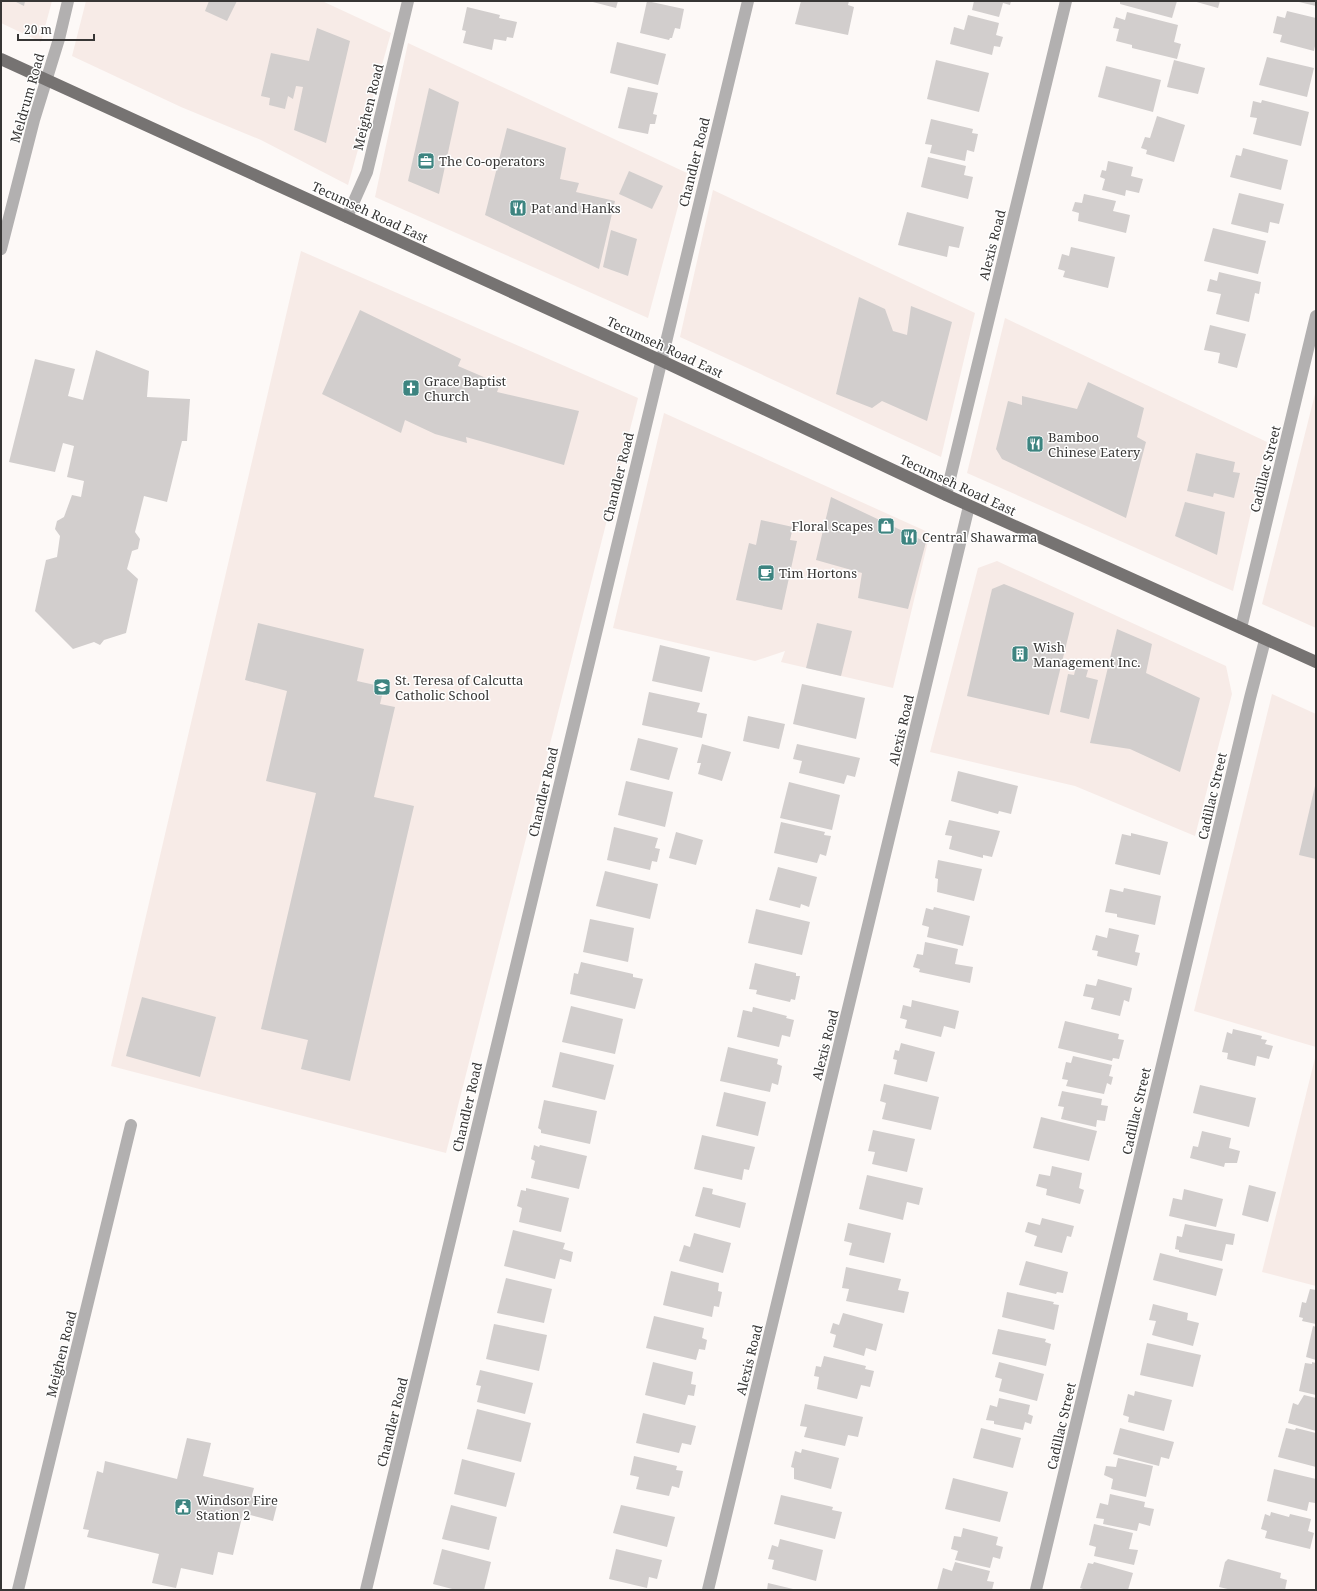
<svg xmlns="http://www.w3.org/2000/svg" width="1317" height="1591" viewBox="0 0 1317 1591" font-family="'Noto Serif',serif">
	<rect width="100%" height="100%" fill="#fdf9f7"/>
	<g fill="#f7ebe7">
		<path d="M1,1H52L41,42L1,23Z"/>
		<path d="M86,1H322L391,33L348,185L261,140L181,107L72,56Z"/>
		<path d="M408,43L687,173L648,318L375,197Z"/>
		<path d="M713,190L975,313L941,457L680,337Z"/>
		<path d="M301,251L638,398L446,1153L111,1066Z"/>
		<path d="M1005,318L1267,442L1233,591L967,473Z"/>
		<path d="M1316,390V628L1262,604Z"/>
		<path d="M664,413L930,533L893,688L781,662L785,651L755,661L613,628Z"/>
		<path d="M997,561L1226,666L1232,694L1195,836L1075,786L930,752L978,568Z"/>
		<path d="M1272,694L1316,714V1047L1194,1011Z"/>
		<path d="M1316,1054V1286L1262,1272Z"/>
	</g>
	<g fill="#d2cecd">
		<path d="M14,1H25L24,6Z"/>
		<path d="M209,1H237L227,21L205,11Z"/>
		<path d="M589,1H618L616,8Z"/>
		<path d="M647,1L684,9L680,29L675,28L672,38H670L669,40L640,33Z"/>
		<path d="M801,1H849L848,5L854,7L848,35L795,24Z"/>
		<path d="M974,1H1011L1010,5L1003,3L999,17L972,10Z"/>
		<path d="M1120,1H1177L1172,18L1120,4Z"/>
		<path d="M1193,1H1220L1218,8Z"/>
		<path d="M1299,1H1316V6L1299,2Z"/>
		<path d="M467,7L500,15L499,18L517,22L513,38L507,37L506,41L494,39L492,50L463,43L466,31L462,30Z"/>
		<path d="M1287,11L1316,18V41L1314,51L1280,42L1282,35L1273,33L1277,16L1285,18Z"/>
		<path d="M1127,12L1178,25L1174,42L1181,44L1177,59L1132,48V45L1116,41L1119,29L1113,28L1116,17L1125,20Z"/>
		<path d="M968,15L999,23L996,35L1003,37L1000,47L994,46L992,55L950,44L954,27L964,30Z"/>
		<path d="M317,28L350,41L326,143L294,130L303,87L296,86L293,99L288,96L285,109L269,105L270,98L261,96L271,53L309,61Z"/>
		<path d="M617,42L666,54L658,85L610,73Z"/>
		<path d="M1267,57L1314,68L1307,97L1259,85Z"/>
		<path d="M936,60L989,73L979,112L927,99Z"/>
		<path d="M1174,60L1205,68L1198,94L1167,87Z"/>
		<path d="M1106,66L1161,80L1153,112L1098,97Z"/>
		<path d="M628,87L658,93L653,114L657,115L655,124H650L648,134L618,128Z"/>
		<path d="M429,88L459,102L439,194L408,181Z"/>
		<path d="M1262,100L1309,112L1301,146L1253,134L1257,118L1250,117L1253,101L1261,103Z"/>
		<path d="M1157,116L1185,125L1174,162L1146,154L1147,150L1141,148L1145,137L1150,138Z"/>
		<path d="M931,119L973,129L972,133L978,134L974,152L967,150L965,161L930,153L932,145L925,144Z"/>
		<path d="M507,128L566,148L560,179L579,183L576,192L615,201L599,269L485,215Z"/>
		<path d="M1243,148L1288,160L1281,190L1230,177L1236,155L1241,156Z"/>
		<path d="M928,157L966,166L964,175L973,177L968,199L921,187Z"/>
		<path d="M1108,161L1133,167L1131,176L1143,179L1139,193L1126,190L1125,196L1102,190L1105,179L1100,177L1102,170L1106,171Z"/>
		<path d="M629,171L663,186L652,209L619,194Z"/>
		<path d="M1239,193L1284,204L1279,224L1270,222L1268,233L1231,224Z"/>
		<path d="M1084,194L1116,201L1113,211L1130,215L1126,233L1078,221L1079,213L1072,211L1075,202L1082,203Z"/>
		<path d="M907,212L964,227L959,248L949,246L947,257L898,245Z"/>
		<path d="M1213,228L1266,241L1258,274L1204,261Z"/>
		<path d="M611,230L637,239L628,276L603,267Z"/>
		<path d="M1071,247L1115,257L1108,288L1063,277L1065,271L1058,269L1062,254L1069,256Z"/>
		<path d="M1219,272L1261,282L1259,294L1255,293L1249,322L1216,314L1221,294L1207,291L1210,279L1217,281Z"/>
		<path d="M859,297L885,309L893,331L907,335L911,306L952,322L927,421L882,401L872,408L836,394Z"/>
		<path d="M360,310L461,359L458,366L500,384L497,392L579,411L564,465L466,437L467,443L435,434L405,420L401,433L322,394Z"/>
		<path d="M1210,325L1246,334L1237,368L1218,363L1220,353L1204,350Z"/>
		<path d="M96,350L149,371L147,397L190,399L187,441H182L167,502L144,496L135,532L140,539L138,549L132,551L127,569L138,579L126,633L104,640L100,645L94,642L73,649L35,611L46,560L57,557L60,536L55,529L57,521L64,517L72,495L81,497L84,481L67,477L74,446L63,443L55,472L9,462L35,359L75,369L68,396L83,400Z"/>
		<path d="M1088,382L1144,408L1137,437L1146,442L1126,518L1002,459L996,449L1008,401L1022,405V396L1077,409Z"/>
		<path d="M1196,453L1235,462L1233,472L1240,473L1234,498L1214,493L1213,497L1187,491Z"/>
		<path d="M831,497L926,542L908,609L858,598L862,573L816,560Z"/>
		<path d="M1185,502L1225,512L1217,555L1175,536Z"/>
		<path d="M761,520L793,527L790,540L797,541L782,610L736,600L749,543L756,545Z"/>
		<path d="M1004,584L1074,613L1049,715L967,696L992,589Z"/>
		<path d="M258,623L364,649L357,681L384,687L380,704L395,707L374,797L414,806L350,1081L301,1069L308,1040L261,1029L316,793L266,781L287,691L245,680Z"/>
		<path d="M817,623L852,631L841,676L806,668Z"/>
		<path d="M1117,629L1152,644L1146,673L1200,698L1180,772L1130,749L1090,743Z"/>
		<path d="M660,645L710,657L702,692L652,681Z"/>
		<path d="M1076,667L1088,670L1086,677L1098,680L1089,719L1060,712L1068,674L1074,675Z"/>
		<path d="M802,684L865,698L856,739L793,724Z"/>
		<path d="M649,692L700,703L697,712L707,714L702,738L642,725Z"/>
		<path d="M748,716L785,724L779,749L743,741Z"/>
		<path d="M638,738L678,748L669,780L630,770Z"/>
		<path d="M702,744L731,752L722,781L698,774L701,763H697Z"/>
		<path d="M797,744L860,758L855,777L847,775L844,784L799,773L802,761L793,759Z"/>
		<path d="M958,771L1018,786L1011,814L999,811L998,814L951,801Z"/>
		<path d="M626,781L673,792L665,827L618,815Z"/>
		<path d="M789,782L840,795L832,830L780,818Z"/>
		<path d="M1315,786H1316V859L1299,855Z"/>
		<path d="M949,820L1000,831L992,857L983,855V858L949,849L952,836L945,835Z"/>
		<path d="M781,822L825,832L824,835L831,836L826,856L820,854L817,863L774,853Z"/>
		<path d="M614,827L658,838L655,848L660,849L657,862L652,861L650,870L607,860Z"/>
		<path d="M676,832L703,840L696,865L669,858Z"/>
		<path d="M1131,833L1168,842L1160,875L1115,864L1122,834L1131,836Z"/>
		<path d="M938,860L982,869L974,901L937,892L938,879L935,878Z"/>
		<path d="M778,867L817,877L809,907L801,904L800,908L769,900Z"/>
		<path d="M605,871L658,884L650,919L596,906Z"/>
		<path d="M1124,888L1161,896L1155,925L1117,917V914L1105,912L1110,889L1123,892Z"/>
		<path d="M934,907L970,916L963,946L927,937L929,927L922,925L926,908L933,910Z"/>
		<path d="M756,909L810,922L802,955L748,943Z"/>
		<path d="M590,919L634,928L628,962L583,952Z"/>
		<path d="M1109,928L1139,935L1135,952L1140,953L1137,966L1097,956L1098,951L1092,950L1096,935L1107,938Z"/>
		<path d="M925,942L958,949L955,964L973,967L970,983L919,972L920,969L913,967L917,954L923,955Z"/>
		<path d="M581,962L633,974V977L643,979L635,1009L570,994L574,973L578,974Z"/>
		<path d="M755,963L796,973V976H800L795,1000L791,999L790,1002L756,994L757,990L749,989Z"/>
		<path d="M1098,979L1132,988L1129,1002L1124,1000L1120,1016L1091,1009L1094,998L1083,996L1086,984L1096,986Z"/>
		<path d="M142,997L216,1017L200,1077L126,1056Z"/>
		<path d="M912,1000L959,1011L955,1029L944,1026L941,1037L905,1028L907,1020L900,1018L903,1005L911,1007Z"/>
		<path d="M571,1006L623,1019L615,1054L562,1042Z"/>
		<path d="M753,1007L787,1016L786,1018L794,1020L790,1037L782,1035L779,1047L737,1037L743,1010L752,1012Z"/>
		<path d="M1065,1021L1119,1034L1118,1039L1124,1040L1119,1059L1113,1058L1112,1061L1058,1048Z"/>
		<path d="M1233,1029L1262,1036L1261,1039L1267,1040L1265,1044L1273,1046L1269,1059L1257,1056L1255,1066L1227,1059L1228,1053L1222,1052L1227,1032L1232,1034Z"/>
		<path d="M901,1043L935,1052L927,1082L894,1074L897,1060L893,1059L895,1050L899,1051Z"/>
		<path d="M728,1047L778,1059L777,1064L782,1066L778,1085L772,1083L770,1092L720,1081Z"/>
		<path d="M560,1052L614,1065L605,1100L552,1087Z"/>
		<path d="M1073,1056L1112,1065L1109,1076L1113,1077L1111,1085L1107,1083L1104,1094L1066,1086L1068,1080L1062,1079L1066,1062L1071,1063Z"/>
		<path d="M884,1084L939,1097L931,1130L882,1119L886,1103L880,1101Z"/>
		<path d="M1200,1085L1256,1098L1249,1127L1193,1113Z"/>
		<path d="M1062,1091L1102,1099L1101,1105L1108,1106L1105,1121L1097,1120L1096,1127L1061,1119L1064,1107L1058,1106Z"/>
		<path d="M724,1092L766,1102L758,1136L716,1126Z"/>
		<path d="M544,1100L597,1111L590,1144L541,1133V1130L538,1128Z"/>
		<path d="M1041,1117L1097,1131L1089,1161L1033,1148Z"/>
		<path d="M873,1130L915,1139L907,1172L872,1164L875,1152L868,1151Z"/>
		<path d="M1202,1131L1231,1138L1229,1148L1240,1151L1237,1163H1225L1224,1167L1190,1158L1193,1146L1198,1147Z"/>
		<path d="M702,1135L755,1147L749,1170L744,1169L742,1180L694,1169Z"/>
		<path d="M534,1145L539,1147L540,1145L587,1156L579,1189L531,1178L535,1161L531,1159Z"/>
		<path d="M1052,1166L1082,1173L1079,1188L1084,1190L1080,1204L1046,1195L1047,1189L1036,1186L1039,1174L1050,1176Z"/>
		<path d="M867,1175L923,1188L919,1205L907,1202L903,1220L859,1209Z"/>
		<path d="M1249,1185L1276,1192L1268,1222L1242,1215Z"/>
		<path d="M703,1187L713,1189L712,1194L746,1203L740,1228L695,1216Z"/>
		<path d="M526,1188L569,1198L561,1232L519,1222L522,1208L517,1206L521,1190L526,1191Z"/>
		<path d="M1184,1189L1223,1199L1216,1227L1169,1216L1173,1198L1182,1200Z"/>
		<path d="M1042,1218L1074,1226L1071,1237L1067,1236L1062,1253L1034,1246L1037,1236L1025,1232L1028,1222L1040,1225Z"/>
		<path d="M848,1223L891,1233L884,1263L849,1255L852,1243L844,1241Z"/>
		<path d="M1185,1224L1235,1234L1233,1245L1226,1244L1222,1261L1179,1252V1250L1175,1249L1177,1236L1182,1237Z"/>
		<path d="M513,1230L565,1243L563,1249L573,1252L571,1262L560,1259L555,1279L504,1266Z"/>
		<path d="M694,1233L731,1243L723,1273L679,1261L684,1245L690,1247Z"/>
		<path d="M1160,1253L1223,1269L1216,1296L1153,1280Z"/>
		<path d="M1026,1261L1068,1272L1063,1293L1057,1292L1056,1294L1019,1285Z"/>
		<path d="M846,1267L901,1279L898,1290L909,1292L904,1313L846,1301L849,1289L842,1288Z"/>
		<path d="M671,1271L719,1283L718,1291L722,1292L719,1307L714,1306L712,1317L663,1305Z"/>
		<path d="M506,1278L552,1289L544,1323L497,1313Z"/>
		<path d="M1310,1289L1316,1290V1324L1302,1321L1303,1318L1299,1317L1302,1302L1306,1303Z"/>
		<path d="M1007,1292L1054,1302L1053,1304L1059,1305L1054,1330L1002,1317Z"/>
		<path d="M1153,1304L1188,1313L1187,1320L1199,1323L1193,1346L1152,1335L1156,1321L1149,1320Z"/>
		<path d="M843,1313L883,1324L876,1351L866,1348L864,1356L833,1347L836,1335L830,1333L833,1323L839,1325Z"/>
		<path d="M654,1316L704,1328L702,1338L707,1340L705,1350L699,1349L696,1360L646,1348Z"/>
		<path d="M494,1324L547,1335L539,1371L486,1359Z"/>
		<path d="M1313,1326L1316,1327V1360L1306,1357Z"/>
		<path d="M998,1329L1046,1339L1045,1342L1051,1344L1046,1366L992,1354Z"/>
		<path d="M1147,1343L1201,1355L1193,1387L1140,1375Z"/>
		<path d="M824,1356L866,1366L865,1369L874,1371L870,1387L861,1385L857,1399L817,1389L819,1377L814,1376L816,1366L821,1367Z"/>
		<path d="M653,1362L693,1372L691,1384L696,1385L694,1396L688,1395L685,1405L645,1395Z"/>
		<path d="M999,1362L1044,1374L1037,1401L999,1391L1002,1379L995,1377Z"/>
		<path d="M1312,1362L1316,1363V1395L1299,1391L1305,1363L1312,1364Z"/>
		<path d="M480,1370L533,1383L525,1414L477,1402L481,1386L476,1385Z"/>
		<path d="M1135,1391L1172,1400L1164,1431L1128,1422L1129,1417L1123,1415L1128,1394L1134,1396Z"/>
		<path d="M1304,1395L1316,1398V1431L1288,1423L1293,1403L1298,1405Z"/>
		<path d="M999,1398L1030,1405L1028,1414L1033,1416L1031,1424L1025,1422L1023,1430L994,1424V1421L986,1420L990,1405L997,1407Z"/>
		<path d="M805,1404L863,1417L858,1437L848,1435L845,1446L804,1437L807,1427L800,1426Z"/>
		<path d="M477,1409L531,1423L521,1462L467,1449Z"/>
		<path d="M643,1413L696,1426L691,1445L682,1443L679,1453L636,1443Z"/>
		<path d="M981,1428L1021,1438L1013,1468L973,1458Z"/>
		<path d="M1120,1428L1174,1442L1169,1459L1161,1457L1159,1466L1113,1454Z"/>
		<path d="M1286,1428L1295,1430L1296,1428L1316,1433V1467L1278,1457Z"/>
		<path d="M187,1438L211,1443L203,1476L254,1488L252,1495L278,1501L273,1521L243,1513L233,1555L218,1552L213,1575L181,1568L176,1588L152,1583L159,1554L87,1537L89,1530L83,1529L97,1471L103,1473L105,1461L177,1479Z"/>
		<path d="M802,1449L839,1458L831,1489L794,1479V1468L791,1467L795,1451L801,1453Z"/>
		<path d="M634,1456L677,1466L676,1470L683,1471L679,1488L672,1486L669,1496L636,1489L639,1477L630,1475Z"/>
		<path d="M1118,1458L1153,1466L1146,1497L1111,1489L1113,1479L1104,1475L1106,1466L1116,1467Z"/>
		<path d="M462,1459L515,1473L506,1507L454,1494Z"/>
		<path d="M1274,1469L1316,1479L1315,1503L1309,1502L1307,1511L1267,1501Z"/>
		<path d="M953,1478L1008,1492L1000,1522L945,1509Z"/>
		<path d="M1110,1494L1145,1502L1144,1507L1154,1509L1150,1526L1139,1523L1137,1531L1103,1524L1104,1519L1096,1518L1100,1503L1108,1505Z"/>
		<path d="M781,1495L833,1507L832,1510L842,1512L835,1539L774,1524Z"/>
		<path d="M451,1505L497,1517L489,1550L442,1539Z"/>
		<path d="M621,1505L675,1517L667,1547L613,1533Z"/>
		<path d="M1271,1512L1289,1517L1290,1514L1311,1519L1308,1531L1314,1533L1310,1549L1265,1538L1267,1531L1261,1529L1265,1514L1270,1516Z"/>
		<path d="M1094,1524L1133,1533L1129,1549L1138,1550L1134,1565L1094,1556L1096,1547L1089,1545Z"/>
		<path d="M963,1528L998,1537L996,1545L1003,1547L1000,1559L993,1557L990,1568L955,1560L958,1551L951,1549L954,1536L961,1537Z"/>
		<path d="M780,1539L823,1550L816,1581L772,1569L774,1560L768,1559L772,1545L778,1547Z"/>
		<path d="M442,1549L491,1562L484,1590H456L433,1584Z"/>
		<path d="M616,1549L662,1560L657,1579L649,1577L647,1588L609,1579Z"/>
		<path d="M1228,1559L1281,1573L1280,1578L1287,1580L1285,1590H1232L1219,1587L1225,1562Z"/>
		<path d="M955,1562L990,1571L987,1581L994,1582L992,1590H937L943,1568L952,1571Z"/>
		<path d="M1094,1562L1133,1573L1128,1590H1086L1080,1588L1088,1563L1093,1564Z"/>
		<path d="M768,1583L793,1589V1590H767Z"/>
	</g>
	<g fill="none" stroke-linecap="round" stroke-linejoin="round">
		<g stroke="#b2b0b0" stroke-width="12">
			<path d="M347,217L367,172L408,1"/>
			<path d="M1,249L34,120L59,39L68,1"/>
			<path d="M946,495L1066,1"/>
			<path d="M1241,628L1316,316"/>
			<path d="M18,1590L131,1125"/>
			<path d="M366,1590L748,1"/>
			<path d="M708,1590L969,506"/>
			<path d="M1036,1590L1250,698L1265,640"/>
		</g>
		<path stroke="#767372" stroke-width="12" d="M1,59L660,360L946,495L1316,662"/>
	</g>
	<defs>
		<g id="office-square" transform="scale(0.9)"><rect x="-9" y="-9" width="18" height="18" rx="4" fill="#3d8480" stroke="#fff"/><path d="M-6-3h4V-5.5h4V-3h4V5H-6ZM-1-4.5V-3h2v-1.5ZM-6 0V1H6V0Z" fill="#fff"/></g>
		<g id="restaurant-square" transform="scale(0.9)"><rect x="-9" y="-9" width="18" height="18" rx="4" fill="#3d8480" stroke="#fff"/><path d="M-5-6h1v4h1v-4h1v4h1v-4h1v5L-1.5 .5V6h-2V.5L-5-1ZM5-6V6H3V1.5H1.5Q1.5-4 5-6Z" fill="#fff"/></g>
		<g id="church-square" transform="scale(0.9)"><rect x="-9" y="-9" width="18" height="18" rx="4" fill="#3d8480" stroke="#fff"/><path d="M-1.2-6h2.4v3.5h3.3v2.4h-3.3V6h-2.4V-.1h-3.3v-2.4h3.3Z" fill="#fff"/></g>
		<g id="shop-square" transform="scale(0.9)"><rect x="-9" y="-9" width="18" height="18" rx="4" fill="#3d8480" stroke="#fff"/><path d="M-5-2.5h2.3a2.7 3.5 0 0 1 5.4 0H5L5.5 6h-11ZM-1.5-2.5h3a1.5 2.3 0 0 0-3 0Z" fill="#fff"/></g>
		<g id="cafe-square" transform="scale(0.9)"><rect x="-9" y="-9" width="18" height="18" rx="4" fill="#3d8480" stroke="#fff"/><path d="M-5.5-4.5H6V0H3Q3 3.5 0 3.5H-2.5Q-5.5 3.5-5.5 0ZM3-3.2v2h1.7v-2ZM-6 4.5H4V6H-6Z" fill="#fff"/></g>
		<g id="building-square" transform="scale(0.9)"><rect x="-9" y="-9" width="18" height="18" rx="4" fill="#3d8480" stroke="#fff"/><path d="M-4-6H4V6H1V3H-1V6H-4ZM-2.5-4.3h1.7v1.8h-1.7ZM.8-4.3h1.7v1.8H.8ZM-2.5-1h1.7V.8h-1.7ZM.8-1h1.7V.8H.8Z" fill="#fff"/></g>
		<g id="school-square" transform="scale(0.9)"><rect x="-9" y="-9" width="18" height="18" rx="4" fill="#3d8480" stroke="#fff"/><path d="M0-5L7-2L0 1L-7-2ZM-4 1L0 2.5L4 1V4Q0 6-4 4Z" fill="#fff"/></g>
		<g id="civic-square" transform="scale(0.9)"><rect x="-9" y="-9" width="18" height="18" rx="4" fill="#3d8480" stroke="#fff"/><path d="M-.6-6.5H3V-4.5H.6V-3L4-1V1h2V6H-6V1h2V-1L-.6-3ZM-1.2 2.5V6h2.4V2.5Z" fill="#fff"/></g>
	</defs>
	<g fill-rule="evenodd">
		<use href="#office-square" x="426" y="161"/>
		<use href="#restaurant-square" x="518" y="208"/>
		<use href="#church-square" x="411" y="388"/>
		<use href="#restaurant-square" x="1035" y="444"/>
		<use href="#shop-square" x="886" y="526"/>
		<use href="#restaurant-square" x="909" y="537"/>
		<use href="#cafe-square" x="766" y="573"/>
		<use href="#building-square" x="1020" y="654"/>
		<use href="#school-square" x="382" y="687"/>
		<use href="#civic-square" x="183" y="1507"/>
	</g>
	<g text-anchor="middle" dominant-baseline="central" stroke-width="3" stroke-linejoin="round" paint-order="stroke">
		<g font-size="13" fill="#373635" stroke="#fff">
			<text transform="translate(27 98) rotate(-74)">Meldrum Road</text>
			<text transform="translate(368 107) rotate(-76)">Meighen Road</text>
			<text transform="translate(694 162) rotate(-76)">Chandler Road</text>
			<text transform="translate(370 212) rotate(25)">Tecumseh Road East</text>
			<text transform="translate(992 245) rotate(-76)">Alexis Road</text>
			<text transform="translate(665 347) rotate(25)">Tecumseh Road East</text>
			<text transform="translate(1265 469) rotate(-76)">Cadillac Street</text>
			<text transform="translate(618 477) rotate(-76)">Chandler Road</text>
			<text transform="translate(958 485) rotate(25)">Tecumseh Road East</text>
			<text transform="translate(901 730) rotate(-77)">Alexis Road</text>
			<text transform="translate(543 792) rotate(-77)">Chandler Road</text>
			<text transform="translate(1212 796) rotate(-77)">Cadillac Street</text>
			<text transform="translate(825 1045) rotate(-76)">Alexis Road</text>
			<text transform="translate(467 1107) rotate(-77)">Chandler Road</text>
			<text transform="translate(1136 1111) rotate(-77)">Cadillac Street</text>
			<text transform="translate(61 1354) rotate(-76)">Meighen Road</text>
			<text transform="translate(749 1360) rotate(-76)">Alexis Road</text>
			<text transform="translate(392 1422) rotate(-76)">Chandler Road</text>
			<text transform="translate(1061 1426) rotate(-77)">Cadillac Street</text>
		</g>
		<g font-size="13" fill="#373635" stroke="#fff" text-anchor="start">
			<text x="439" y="161">The Co-operators</text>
			<text x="531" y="208">Pat and Hanks</text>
			<text x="424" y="381">Grace Baptist<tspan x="424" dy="15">Church</tspan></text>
			<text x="1048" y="437">Bamboo<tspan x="1048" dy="15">Chinese Eatery</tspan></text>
			<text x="873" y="526" text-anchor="end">Floral Scapes</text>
			<text x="922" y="537">Central Shawarma</text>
			<text x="779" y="573">Tim Hortons</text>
			<text x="1033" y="647">Wish<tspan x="1033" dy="15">Management Inc.</tspan></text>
			<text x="395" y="680">St. Teresa of Calcutta<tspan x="395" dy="15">Catholic School</tspan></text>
			<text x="196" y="1500">Windsor Fire<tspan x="196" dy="15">Station 2</tspan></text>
		</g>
	</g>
	<rect width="1317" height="1591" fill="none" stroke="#373635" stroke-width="4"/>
	<path d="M18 34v6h76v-6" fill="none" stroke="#373635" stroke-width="2"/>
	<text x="24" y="34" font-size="12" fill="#373635" stroke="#ffffff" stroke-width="3" paint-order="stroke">20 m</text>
</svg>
